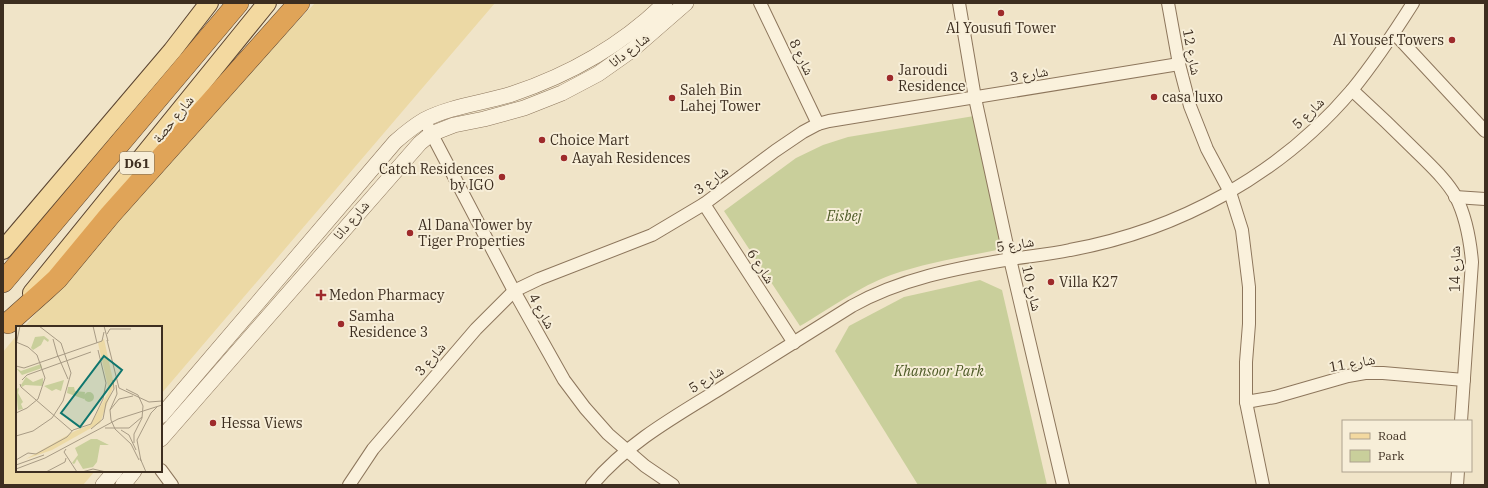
<svg xmlns="http://www.w3.org/2000/svg" width="1488" height="488" viewBox="0 0 1488 488" font-family="'IBM Plex Serif','Noto Naskh Arabic',serif">
	<rect width="100%" height="100%" fill="#f0e4c8"/>
	<g fill="#c9cf9b">
		<path d="M980,115L1007,248C969,256 928,262 891,275C860,286 828,310 800,326L724,211L796,158L823,145L848,137Z"/>
		<path d="M980,280L1002,290L1047,485H918L835,351L849,326L904,297Z"/>
	</g>
	<g fill="#ecd9a5">
		<path d="M315,3H495L161,394V327H24L153,178L249,73Z"/>
		<path d="M17,335V471H95L83,485H3V352Z"/>
	</g>
	<g fill="none" stroke-linecap="round" stroke-linejoin="round">
		<g stroke="#8d765c" stroke-width="14">
			<g id="minor">
				<path d="M760,3L818,124"/>
				<path d="M959,3L975,98L1010,259L1063,485"/>
				<path d="M1168,3L1179,64L1190,106L1207,149L1230,192L1242,230L1249,287V324L1246,362V402L1263,485"/>
				<path d="M1394,33L1485,131"/>
				<path d="M1352,90C1375,111 1398,133 1420,155C1433,168 1447,181 1456,197C1466,217 1470,239 1472,262L1461,421"/>
				<path d="M428,127L514,291L564,380L585,408L608,434L645,466L673,485"/>
				<path d="M1455,197L1485,199"/>
				<path d="M704,204L794,343"/>
				<path d="M1246,402L1275,397L1348,376L1365,373H1383L1464,380"/>
				<path d="M161,470L172,485"/>
				<path d="M349,485L373,449L476,329L514,291L539,279L652,235L704,204L775,151L803,132L818,124L829,121L1179,64"/>
				<path d="M592,485C626,444 674,417 718,390C763,362 807,334 852,306C900,279 956,268 1011,259C1031,256 1051,254 1070,250C1179,230 1280,175 1352,90C1374,63 1394,33 1413,3"/>
				<path d="M1457,485L1458,471"/>
			</g>
		</g>
		<g stroke="#8d765c" stroke-width="16">
			<g id="tertiary">
				<path d="M161,416L395,142C404,134 414,126 424,120C451,106 483,103 512,94C569,75 622,45 665,3"/>
				<path d="M161,439L420,143L431,134L454,125L484,119L524,108L562,93L598,74L632,50L686,3"/>
				<path d="M103,485L115,471"/>
				<path d="M123,485L134,471"/>
			</g>
		</g>
		<g stroke="#5b4430" stroke-width="20">
			<g id="primary">
				<path d="M3,250L172,51L209,3"/>
				<path d="M32,293L267,3"/>
			</g>
		</g>
		<g stroke="#5b4430" stroke-width="22">
			<g id="motorway">
				<path d="M3,282L238,3"/>
				<path d="M8,323L45,290L57,279L110,215L299,3"/>
			</g>
		</g>
		<use href="#minor" stroke="#faf1dc" stroke-width="12"/>
		<use href="#tertiary" stroke="#faf1dc" stroke-width="15"/>
		<use href="#primary" stroke="#f3d9a0" stroke-width="18"/>
		<use href="#motorway" stroke="#e0a458" stroke-width="21"/>
	</g>
	<g fill="#9e2a2b" stroke="#f7eed8" stroke-width="1.5">
		<circle cx="1001" cy="13" r="4"/>
		<circle cx="1452" cy="40" r="4"/>
		<circle cx="890" cy="78" r="4"/>
		<circle cx="1154" cy="97" r="4"/>
		<circle cx="672" cy="98" r="4"/>
		<circle cx="542" cy="140" r="4"/>
		<circle cx="564" cy="158" r="4"/>
		<circle cx="502" cy="177" r="4"/>
		<circle cx="410" cy="233" r="4"/>
		<circle cx="1051" cy="282" r="4"/>
		<path d="M319 289h4v4h4v4h-4v4h-4v-4h-4v-4h4z"/>
		<circle cx="341" cy="324" r="4"/>
		<circle cx="213" cy="423" r="4"/>
	</g>
	<g text-anchor="middle" dominant-baseline="central" stroke-width="4" stroke-linejoin="round" paint-order="stroke">
		<rect fill="#f7eed8" stroke="#756857" stroke-width="1" x="120" y="152" width="34" height="22" rx="3"/>
		<g font-size="13" font-weight="bold" fill="#3d2e20">
			<text x="137" y="163">D61</text>
		</g>
		<g font-size="14" fill="#3d2e20" stroke="#f7eed8" text-anchor="start">
			<text x="1001" y="28" text-anchor="middle">Al Yousufi Tower</text>
			<text x="1444" y="40" text-anchor="end">Al Yousef Towers</text>
			<text x="898" y="70">Jaroudi<tspan x="898" dy="16">Residence</tspan></text>
			<text x="680" y="90">Saleh Bin<tspan x="680" dy="16">Lahej Tower</tspan></text>
			<text x="1162" y="97">casa luxo</text>
			<text x="550" y="140">Choice Mart</text>
			<text x="572" y="158">Aayah Residences</text>
			<text x="494" y="169" text-anchor="end">Catch Residences<tspan x="494" dy="16">by IGO</tspan></text>
			<text x="418" y="225">Al Dana Tower by<tspan x="418" dy="16">Tiger Properties</tspan></text>
			<text x="1059" y="282">Villa K27</text>
			<text x="329" y="295">Medon Pharmacy</text>
			<text x="349" y="316">Samha<tspan x="349" dy="16">Residence 3</tspan></text>
			<text x="221" y="423">Hessa Views</text>
		</g>
		<g font-size="14" fill="#3d2e20" stroke="#f7eed8">
			<text transform="translate(629 50) rotate(-37)">شارع دانا</text>
			<text transform="translate(1192 52) rotate(79)">شارع 12</text>
			<text transform="translate(802 57) rotate(64)">شارع 8</text>
			<text transform="translate(1029 74) rotate(-10)">شارع 3</text>
			<text transform="translate(1308 113) rotate(-44)">شارع 5</text>
			<text transform="translate(173 119) rotate(-51)">شارع حصة</text>
			<text transform="translate(711 180) rotate(-36)">شارع 3</text>
			<text transform="translate(351 220) rotate(-49)">شارع دانا</text>
			<text transform="translate(1015 244) rotate(-9)">شارع 5</text>
			<text transform="translate(761 266) rotate(57)">شارع 6</text>
			<text transform="translate(1455 269) rotate(-90)">شارع 14</text>
			<text transform="translate(1032 288) rotate(77)">شارع 10</text>
			<text transform="translate(542 311) rotate(61)">شارع 4</text>
			<text transform="translate(430 359) rotate(-49)">شارع 3</text>
			<text transform="translate(1352 363) rotate(-10)">شارع 11</text>
			<text transform="translate(706 379) rotate(-32)">شارع 5</text>
		</g>
		<g font-size="14" font-style="italic" fill="#4d5a26" stroke="#f7eed8">
			<text x="844" y="216">Eisbej</text>
			<text x="939" y="371">Khansoor Park</text>
		</g>
	</g>
	<g transform="translate(16 326)">
		<rect width="146" height="146" fill="#f0e4c8"/>
		<path d="M28,10L33,14L32,16L28,13L25,19L17,24L15,22L19,11ZM25,38L26,42L6,49L0,42L5,45ZM10,51L17,56L27,52V60L9,59L6,61L5,59ZM48,54L45,65L40,63L36,65L28,60ZM52,61H58L59,65L69,66L68,73L51,67ZM3,62L2,67L7,76L5,78L7,83L2,84L0,63ZM68 71a5 5 0 1 1 10 0a5 5 0 1 1-10 0ZM75,113H81L93,119H84L81,136L77,141L67,143L61,133L59,137L58,138L56,137L62,129L59,122Z" fill="#c9cf9b"/>
		<path d="M88,13L98,59L84,97L36,124L10,133L59,105L74,99L93,65L82,17Z" fill="#ecd9a5"/>
		<path fill="none" stroke="#a89b85" stroke-width="1" d="M77,0L81,17M88,0L92,15M91,8L94,3H115M37,13L42,31M91,14L103,62L133,76L146,75M0,16L12,21L21,29L29,52L22,73L11,82L0,87M0,19L4,0M42,30L52,53M0,40L8,42L86,15L88,6M6,54L11,49L75,26M4,58L5,61L56,105M100,59L101,68L94,84L95,94L99,103L115,118L123,134M110,63L122,69L127,80L126,92L118,108V117M94,84L103,73L117,70M89,102H113L126,91M75,103L87,93L90,77L98,63L97,54M105,104L113,109L120,124M0,110L17,105L36,92L47,75L55,47L45,17L23,0M50,123L48,126L61,146M124,132L130,146M0,134L12,127L20,128L51,111L57,104L75,98L87,73L90,57L82,24M125,135L121,114L135,87L141,81M0,139L28,129M0,143L29,132L102,93L146,79M30,146L49,136L50,132M66,146L77,143L90,146"/>
		<path fill="#0f766e" fill-opacity="0.15" stroke="#0f766e" stroke-width="2" d="M88,30L106,44L64,101L45,87Z"/>
		<rect width="146" height="146" fill="none" stroke="#3d2e20" stroke-width="2"/>
	</g>
	<rect width="1488" height="488" fill="none" stroke="#3d2e20" stroke-width="8"/>
	<rect x="1342" y="420" width="130" height="52" fill="#f7eed8" stroke="#ada18e"/>
	<rect x="1350" y="433" width="20" height="6" fill="#f3d9a0" stroke="#ada18e"/>
	<text x="1378" y="440" font-size="12" fill="#3d2e20">Road</text>
	<rect x="1350" y="450" width="20" height="12" fill="#c9cf9b" stroke="#ada18e"/>
	<text x="1378" y="460" font-size="12" fill="#3d2e20">Park</text>
</svg>
